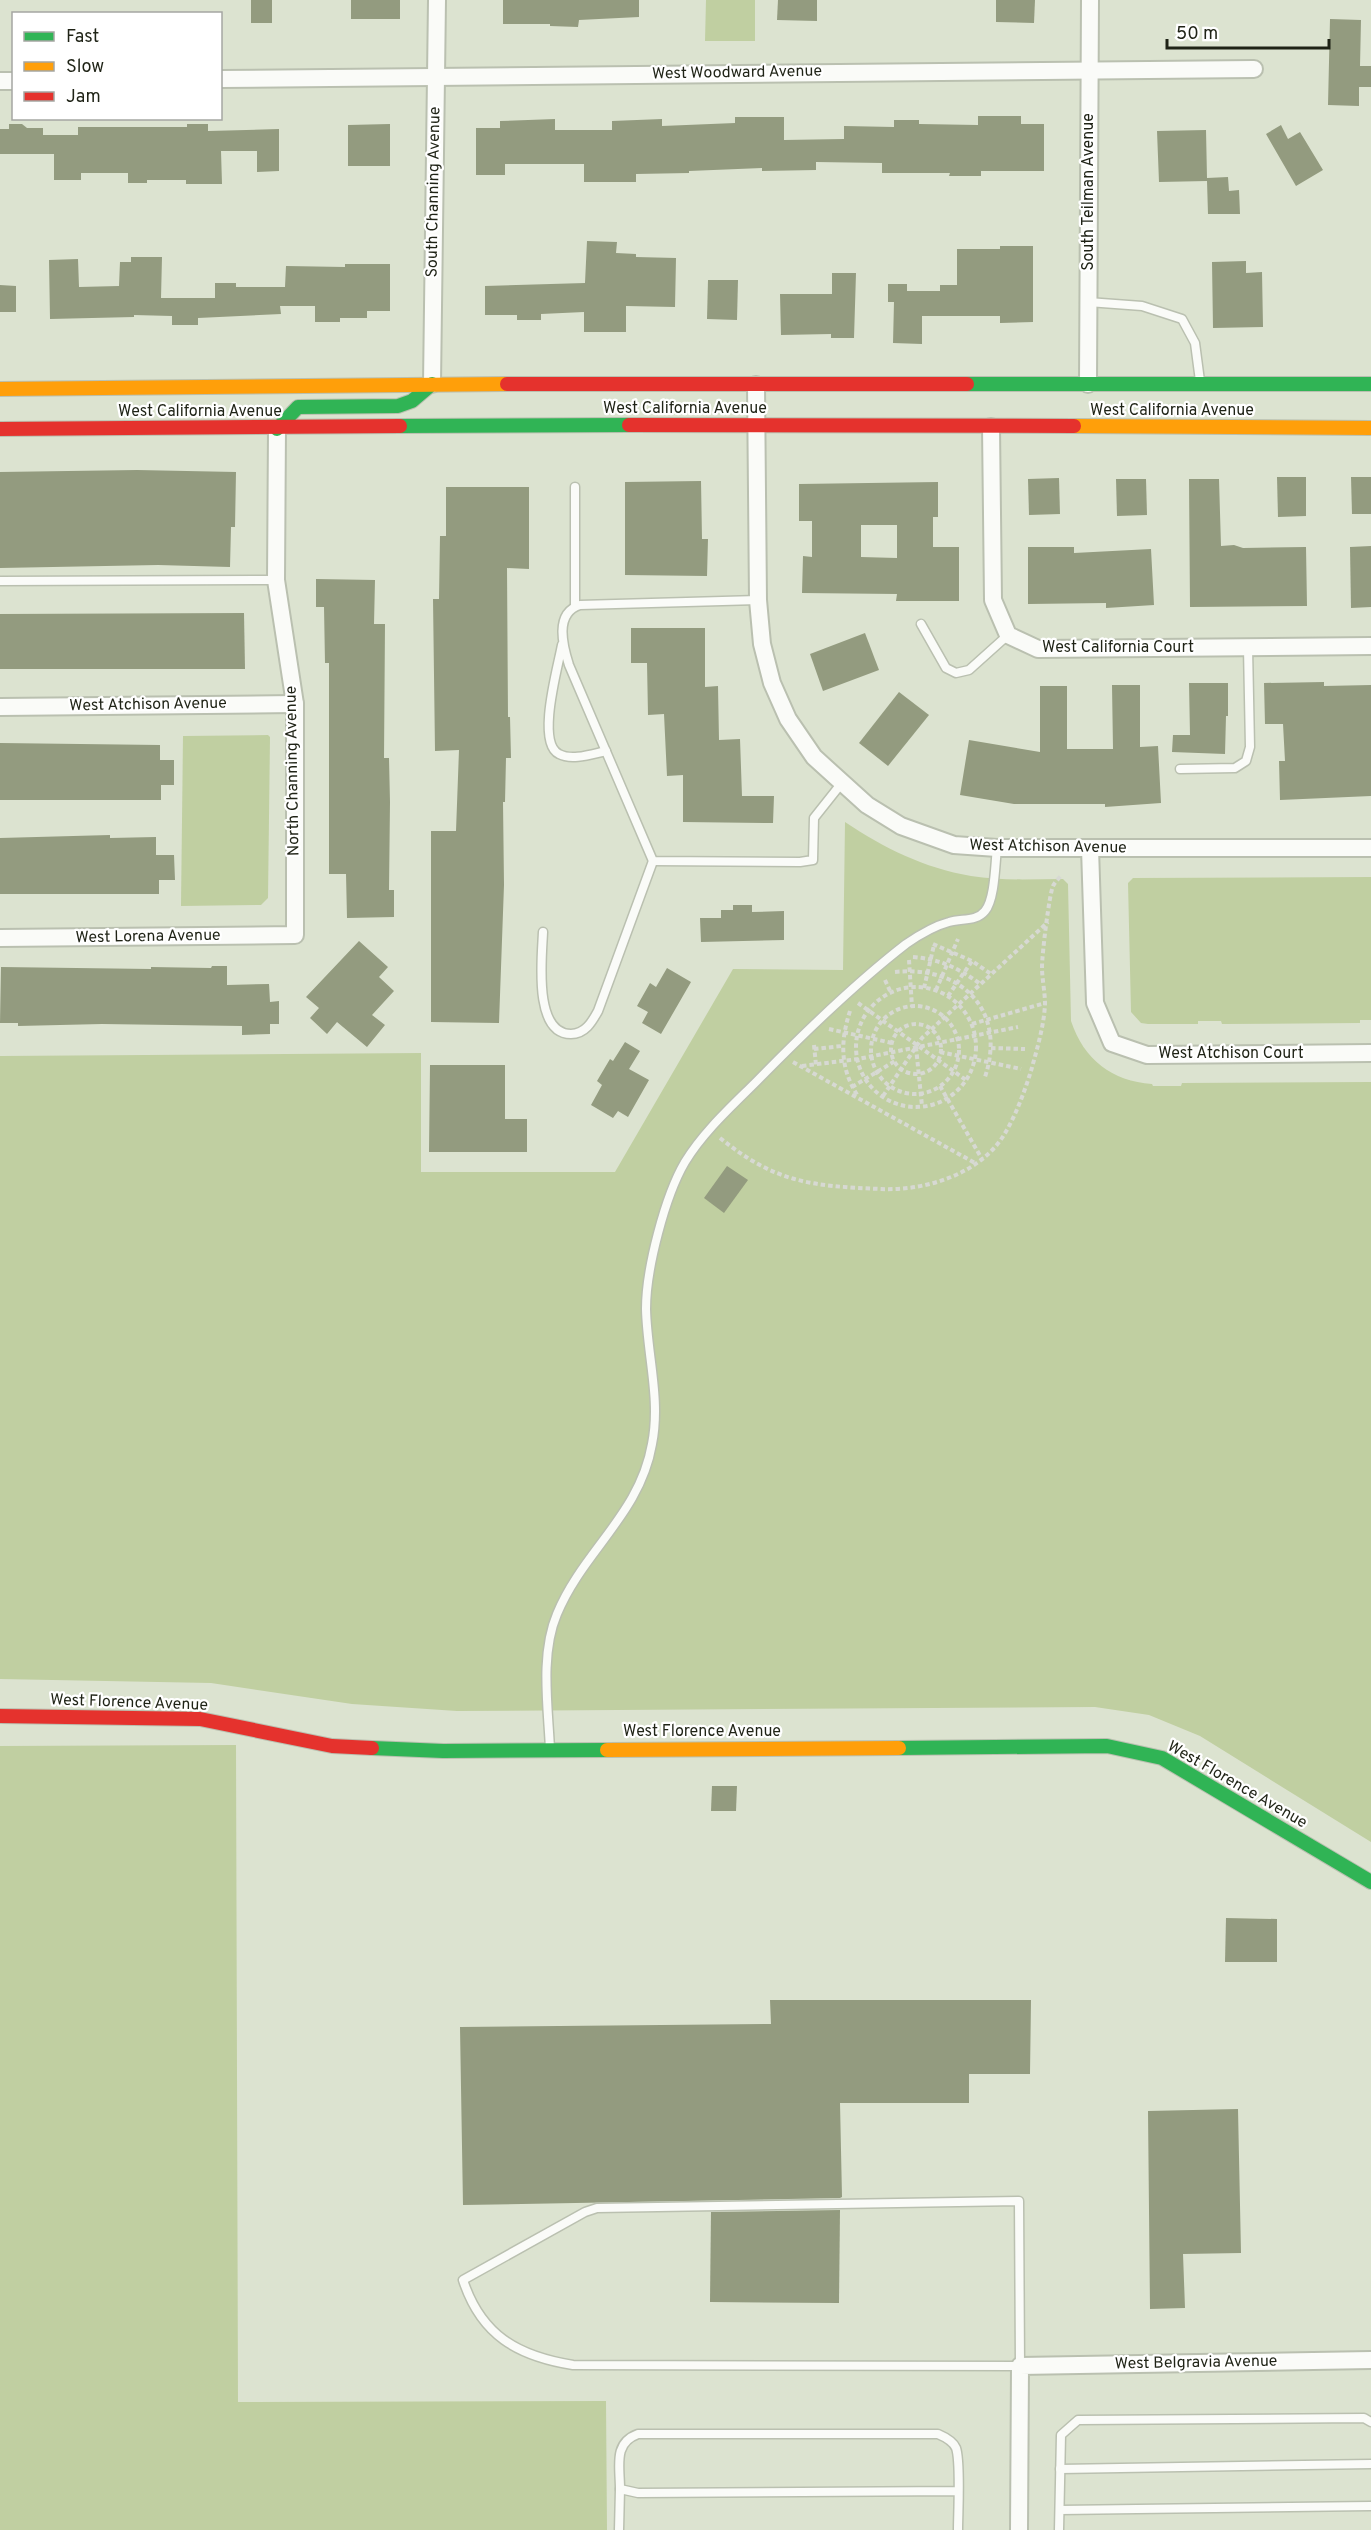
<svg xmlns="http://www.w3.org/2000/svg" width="1371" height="2530" viewBox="0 0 1371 2530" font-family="Overpass,sans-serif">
	<rect width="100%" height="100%" fill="#dce3d0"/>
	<g fill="#c0cfa1">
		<path d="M706,0H755V41H705Z"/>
		<path d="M268,735L270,737L268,898L261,905L181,906L183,736Z"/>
		<path d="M845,822C884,848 924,868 971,876C1001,881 1033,879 1063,879L1068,884L1071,1021C1084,1060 1112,1081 1152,1084L1153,1086H1181L1182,1083L1371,1082V1842L1200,1736L1149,1715L1095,1707L457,1711L352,1704L211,1683L0,1679V1056L421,1053V1172H615L733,969L843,970Z"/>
		<path d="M1371,877V1020H1360V1023L1222,1024L1221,1021H1198V1024H1148L1141,1023L1131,1012L1128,883L1133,878Z"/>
		<path d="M236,1745L238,2402L606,2401L607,2530H0V1746Z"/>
	</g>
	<g fill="#939b7f" fill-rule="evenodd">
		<rect x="251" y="0" width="21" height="23"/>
		<rect x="351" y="0" width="49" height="19"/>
		<path d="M503,0H639V17L579,20L578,27L550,26V24H503Z"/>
		<path d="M778,0H817V21L777,20Z"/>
		<path d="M996,0H1035L1034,23L996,22Z"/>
		<path d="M1330,19L1361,20L1360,66H1371V87H1359V106L1328,105Z"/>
		<path d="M978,116H1021V124H1044V171H981V176H949L950,173H882V163L816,162V170L762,171V168L689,171V173L636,174V182H584V164H505V175H476V128H500V121L555,119V130H612V121L662,119V126L735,123V117H784V140L844,139V126L894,127V120H919V124L978,125Z"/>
		<path d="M9,124H22L27,128H43V135H78V127H187V124H208V131L279,129V171L257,172V151H221L222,184H186V180H147V183H128V173H81V180H54V154H0V129H9Z"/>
		<path d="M390,124V166H348V125Z"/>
		<path d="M1281,125L1288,139L1300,132L1323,170L1296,186L1266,134Z"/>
		<path d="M1206,130L1207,178L1228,177L1229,191L1239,190L1240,214H1208L1207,181L1159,182L1157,131Z"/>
		<path d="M587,241L617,242L616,253L636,254V257L676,258L675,307L626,306V332H584V312L541,314V320H517V315H485V286L585,283Z"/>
		<path d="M1000,246H1033V322L1000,323V316H922V344L893,343L894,302H888V284H907V291H940V285H957V249H1000Z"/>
		<path d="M131,257H162L161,298H215V283H236V287H285L286,266L345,267V264H390V311H367V318H340V322H315V306H280L281,314L198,318V325H172V316L134,315V317L50,319L49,260L78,259L79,287L119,286L120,262H131Z"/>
		<path d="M1246,261V273L1262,272L1263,327L1213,328L1212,262Z"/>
		<path d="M832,273H856L854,338H831V334L781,335L780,294H832Z"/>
		<path d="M708,280H738L737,320L707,319Z"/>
		<path d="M0,285L16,286V312H0Z"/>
		<path d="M137,470L236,472L235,527H231L230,567L158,565L0,568V472Z"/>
		<path d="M1277,477H1306V516L1278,517Z"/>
		<path d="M1351,477H1371V514H1352Z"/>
		<path d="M1059,478L1060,514L1029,515L1028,479Z"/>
		<path d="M1116,479H1146L1147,515L1117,516Z"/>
		<path d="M1189,479H1219L1221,546L1234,545L1243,548L1306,547L1307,606L1190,607Z"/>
		<path d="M701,481L702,539H708L707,576L625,575V482Z"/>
		<path d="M938,482V517H933V547H959V601H896L897,594L802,593L803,556L812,557V521H799V484ZM861,525H897V558L861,557Z"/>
		<path d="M446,487H529V569L507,568L508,717H510L511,758H506L505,802H503L504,885L499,1023L431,1022V831H456L459,750L435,751L433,599H439L440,536H446Z"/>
		<path d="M1371,546V607L1351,608L1350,547Z"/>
		<path d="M1028,547H1074V553L1151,549L1154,605L1106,608V603L1028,604Z"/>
		<path d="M316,579L375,580L374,624H385L384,758H389L390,802L389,890H394V917L347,918L346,874H329V663H325L324,607H316Z"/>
		<path d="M244,613L245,669H0V614Z"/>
		<path d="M631,628H705V687L718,686L719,740L740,739L742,796H774L773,823L683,822V775L667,776L664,714L648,715L647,663H631Z"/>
		<path d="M865,633L879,670L823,691L810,654Z"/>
		<path d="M1324,682V686L1371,685V796L1280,800L1279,761H1285L1283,724H1265L1264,683Z"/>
		<path d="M1189,683H1228V716H1226L1225,754L1172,752L1173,735H1190Z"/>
		<path d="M1112,685H1140V747L1158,746L1161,803L1105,807V804H1014L960,795L969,740L1040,752V686H1067V749H1113Z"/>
		<path d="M899,692L929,715L888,766L859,743Z"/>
		<path d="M0,743L160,745V760H174V785H161V800H0Z"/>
		<path d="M110,835V838L156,837V855H174L175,880H159V894H0V838Z"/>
		<path d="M733,905H752V912L784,911V940L701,942L700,918H721V910H733Z"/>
		<path d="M359,941L388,967L379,977L394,991L372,1015L385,1025L367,1047L337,1022L327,1034L310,1018L319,1008L306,997Z"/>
		<path d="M212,966H227V985L269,984L270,1002L279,1001V1024H270V1034L242,1035V1026L102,1024L18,1026V1023H0L1,967L151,969V967L211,968Z"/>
		<path d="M667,968L691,982L661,1034L642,1023L648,1012L637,1006L650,983L656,987Z"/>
		<path d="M625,1042L640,1051L629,1069L649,1080L628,1117L618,1111L613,1118L591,1105L602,1085L597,1081L610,1059L613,1061Z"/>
		<path d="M430,1065H505V1119H527V1152H429Z"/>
		<path d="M727,1166L748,1180L724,1213L704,1198Z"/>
		<path d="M712,1786H737L736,1811H711Z"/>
		<path d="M1226,1918L1277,1919V1962H1225Z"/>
		<path d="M770,2000H1031L1030,2074H969V2103H840L842,2197L840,2198L463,2205L460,2027L771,2024Z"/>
		<path d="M1238,2109L1241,2253L1183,2254L1185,2308L1150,2309L1148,2111Z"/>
		<path d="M840,2210L839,2303L710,2302L711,2212Z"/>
	</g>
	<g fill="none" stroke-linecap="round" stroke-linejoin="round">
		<g stroke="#bac0b0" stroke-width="11">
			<g id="lane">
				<path d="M1088,302L1142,306L1182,319L1195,343L1200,381"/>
				<path d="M0,581L276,580"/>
				<path d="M758,600L580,605C554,613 563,646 569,665L653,861L800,862L813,860L814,818L841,784"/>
				<path d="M575,606V487"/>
				<path d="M921,624L946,668L956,673L969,670L1008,635"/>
				<path d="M562,645C558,667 536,743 559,754C572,761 592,754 606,751"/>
				<path d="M1180,769L1235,768L1246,761L1250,747L1248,648"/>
				<path d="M543,932C542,957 533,1034 571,1034C585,1034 592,1022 598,1011L653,861"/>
				<path d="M550,1749C548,1706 540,1654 557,1614C583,1551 640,1514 652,1444C661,1400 647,1354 646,1309C646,1269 665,1196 685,1162C704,1131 732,1106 757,1081C804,1033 853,985 906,944C919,935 934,926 949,922C962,918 976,922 985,911C995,899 995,864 997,848"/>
				<path d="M1019,2201L1020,2366L573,2365C517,2356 481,2335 463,2280L585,2212L597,2208Z"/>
				<path d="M1060,2469L1371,2464"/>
				<path d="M1060,2510L1371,2506"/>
				<path d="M619,2530L620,2489"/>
				<path d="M958,2530C958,2513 961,2462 956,2448C953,2441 945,2437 938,2434H638C613,2443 620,2466 620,2489L638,2493L958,2491"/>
				<path d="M1059,2530L1061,2435L1078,2420L1364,2418L1371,2422"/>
			</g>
		</g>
		<g stroke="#bac0b0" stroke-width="20">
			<g id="street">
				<path d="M220,79L1254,69"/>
				<path d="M0,81H14"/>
				<path d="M432,384L437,0"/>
				<path d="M1088,384L1090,0"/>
				<path d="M756,385L758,600L762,644L772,683L788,719L814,757L867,805L901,826L954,845L997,848H1371"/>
				<path d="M991,427L993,600L1008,635L1038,649L1371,646"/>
				<path d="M0,707L295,704"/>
				<path d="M1090,848L1095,1003L1112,1043L1147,1055L1371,1053"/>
				<path d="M0,938L295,935V704L276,580L277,429"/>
				<path d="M1019,2530L1020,2366L1371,2360"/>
			</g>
		</g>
		<g stroke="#bac0b0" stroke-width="16">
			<g id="fast">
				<path d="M967,384H1371"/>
				<path d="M400,426L629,425"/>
				<path d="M277,429L298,407L398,406L412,401L432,384"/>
				<path d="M372,1748L443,1751L607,1750"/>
				<path d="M899,1748L1107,1746L1162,1758L1371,1882"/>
			</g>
		</g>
		<g stroke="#bac0b0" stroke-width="16">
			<g id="slow">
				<path d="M0,389L507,384"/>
				<path d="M1074,426L1371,428"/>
				<path d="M607,1750L899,1748"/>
			</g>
		</g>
		<g stroke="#bac0b0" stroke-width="16">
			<g id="jam">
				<path d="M507,384H967"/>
				<path d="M629,425L1074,426"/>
				<path d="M0,429L400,426"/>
				<path d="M0,1716L200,1719L332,1746L372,1748"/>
			</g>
		</g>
		<g stroke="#d7d9d3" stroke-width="4" stroke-dasharray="4.5 3" stroke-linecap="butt">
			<path d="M933,944L972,961L991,974"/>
			<path d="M913,957C939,959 959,968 980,984"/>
			<path d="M909,960L912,1007"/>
			<path d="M895,972C962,965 1007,1011 985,1077"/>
			<path d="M885,980L891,993"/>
			<circle cx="916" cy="1047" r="60"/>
			<path d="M924,988L934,945"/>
			<path d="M936,990L958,939"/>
			<path d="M948,996L972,961"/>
			<path d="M858,1003L966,1080"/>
			<circle cx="915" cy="1050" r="44"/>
			<path d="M850,1011C840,1042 840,1069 858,1096"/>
			<path d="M972,1024L1045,1003"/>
			<circle cx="916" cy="1049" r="25"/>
			<path d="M829,1029L892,1043"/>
			<path d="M814,1045L816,1065"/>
			<path d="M916,1047L922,1106"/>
			<path d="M991,1048L1025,1049"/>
			<path d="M814,1049L842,1046"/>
			<path d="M940,1052L1021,1069"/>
			<path d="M793,1062L975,1163"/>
			<path d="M802,1066L858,1059L1018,1027"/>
			<path d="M940,1086L982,1159"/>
			<path d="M852,1087L895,1061"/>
			<path d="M883,1096L922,1038L1048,922"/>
			<path d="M720,1138C776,1183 811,1186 881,1189C924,1191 977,1175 1002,1138C1015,1118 1024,1093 1031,1071C1037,1049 1044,1026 1045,1004C1045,992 1042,979 1042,967C1042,954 1049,896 1053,886C1055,882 1059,878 1062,875"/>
		</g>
		<use href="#lane" stroke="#fafbf8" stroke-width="8"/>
		<use href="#street" stroke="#fafbf8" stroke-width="16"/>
		<use href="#fast" stroke="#30b455" stroke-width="14"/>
		<use href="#slow" stroke="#ff9f0a" stroke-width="14"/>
		<use href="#jam" stroke="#e5322d" stroke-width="14"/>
	</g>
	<g text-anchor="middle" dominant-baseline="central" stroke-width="4.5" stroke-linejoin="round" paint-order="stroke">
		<g font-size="16" fill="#1f2316" stroke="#fff">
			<text transform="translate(737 73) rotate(-1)">West Woodward Avenue</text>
			<text transform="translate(434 192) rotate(-89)">South Channing Avenue</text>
			<text transform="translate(1089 192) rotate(-90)">South Teilman Avenue</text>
			<text x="685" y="409">West California Avenue</text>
			<text x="1172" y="411">West California Avenue</text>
			<text x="200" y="412">West California Avenue</text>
			<text x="1118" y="648">West California Court</text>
			<text transform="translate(148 705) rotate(-1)">West Atchison Avenue</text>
			<text transform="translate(293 771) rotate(-91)">North Channing Avenue</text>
			<text transform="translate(1048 847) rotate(1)">West Atchison Avenue</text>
			<text transform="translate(148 937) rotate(-1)">West Lorena Avenue</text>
			<text x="1231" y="1054">West Atchison Court</text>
			<text transform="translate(129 1703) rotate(2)">West Florence Avenue</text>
			<text x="702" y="1732">West Florence Avenue</text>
			<text transform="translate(1237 1785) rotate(30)">West Florence Avenue</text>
			<text transform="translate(1196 2363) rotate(-1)">West Belgravia Avenue</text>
		</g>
	</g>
	<rect x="12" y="12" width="210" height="108" fill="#ffffff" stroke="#a5a7a2" stroke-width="1.5"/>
	<rect x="24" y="32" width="30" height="9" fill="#30b455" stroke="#a5a7a2" stroke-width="1.5"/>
	<text x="66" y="42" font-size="18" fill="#1f2316">Fast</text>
	<rect x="24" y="62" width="30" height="9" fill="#ff9f0a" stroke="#a5a7a2" stroke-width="1.5"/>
	<text x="66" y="72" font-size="18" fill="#1f2316">Slow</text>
	<rect x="24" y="92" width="30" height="9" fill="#e5322d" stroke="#a5a7a2" stroke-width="1.5"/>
	<text x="66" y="102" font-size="18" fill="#1f2316">Jam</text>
	<path d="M1167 39v9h162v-9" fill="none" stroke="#1f2316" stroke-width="3"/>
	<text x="1176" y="39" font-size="18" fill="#1f2316" stroke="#ffffff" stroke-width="4.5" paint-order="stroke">50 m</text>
</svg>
